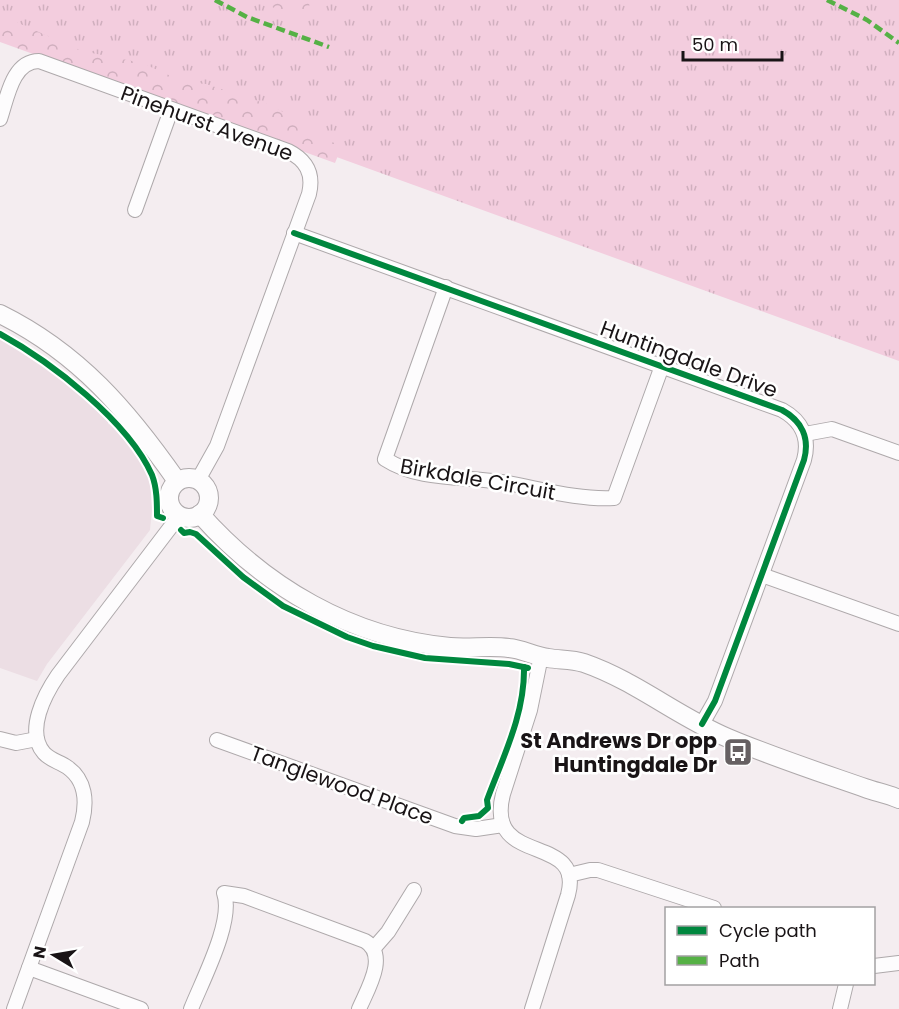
<svg xmlns="http://www.w3.org/2000/svg" width="899" height="1009" viewBox="0 0 899 1009" font-family="Poppins,sans-serif">
	<defs>
		<pattern id="grass-tufts" width="24" height="20" patternUnits="userSpaceOnUse" patternTransform="scale(1.5)"><rect width="24" height="20" fill="#f3cdde"/><path d="M3 7l-1-3M5 7V3M7 7l1-3M15 17l-1-3M17 17v-4M19 17l1-3" fill="none" stroke="#d0afbe"/></pattern>
		<pattern id="forest-crowns" width="20" height="18" patternUnits="userSpaceOnUse" patternTransform="scale(1.5)"><rect width="20" height="18" fill="#f3cdde"/><path d="M2 6a3 3 0 1 1 6 0M12 15a3 3 0 1 1 6 0" fill="none" stroke="#d0afbe"/></pattern>
	</defs>
	<rect width="100%" height="100%" fill="#f4edf0"/>
	<path fill="#ecdee4" d="M0,339L57,376L62,377L92,404L109,421L108,424L113,425L144,465L150,480L152,509L150,530L47,664L37,681L0,668Z"/>
	<path fill="url(#grass-tufts)" d="M0,0H899V361L0,35Z"/>
	<g fill="url(#forest-crowns)">
		<path d="M256,0H309L310,15L279,10Z"/>
		<path d="M0,15L82,51L142,63L184,82L206,84L270,105L313,128L341,148L335,163L0,42Z"/>
	</g>
	<g fill="none" stroke-linecap="round" stroke-linejoin="round">
		<g stroke="#aea9ab" stroke-width="16">
			<g id="minor">
				<path d="M0,119C7,99 12,61 39,61L288,151C306,160 314,173 309,194L217,446L198,480"/>
				<path d="M135,210L171,110"/>
				<path d="M294,233L782,410C802,421 810,438 804,460L715,701L702,724"/>
				<path d="M446,287L385,459C419,481 462,476 501,482C538,488 576,500 614,498L662,366"/>
				<path d="M805,434L832,429L899,453"/>
				<path d="M762,575L899,624"/>
				<path d="M0,739L16,743L37,739"/>
				<path d="M217,740L455,826L476,829L503,825"/>
				<path d="M569,875L590,870H598L714,908"/>
				<path d="M374,948L388,932L414,890"/>
				<path d="M874,966L899,963"/>
				<path d="M29,968L141,1009"/>
				<path d="M14,1009L82,822C87,802 86,780 67,767C60,762 50,760 44,753C25,731 45,694 58,675L179,516"/>
				<path d="M191,1009C202,981 234,921 224,893L244,896L365,941C389,955 367,990 359,1009"/>
				<path d="M532,1009L568,895C585,832 484,868 503,794L530,710L541,656"/>
				<path d="M840,1009L846,984"/>
			</g>
		</g>
		<g stroke="#aea9ab" stroke-width="20">
			<g id="tertiary">
				<path d="M0,314C79,353 128,411 177,481"/>
				<circle cx="189" cy="498" r="20"/>
				<path d="M200,514C265,587 351,638 450,647C470,649 489,645 509,648C522,649 534,656 548,658C560,660 572,659 584,663C636,681 678,717 728,738C773,757 819,772 865,788C876,792 888,794 899,799"/>
			</g>
		</g>
		<use href="#minor" stroke="#fdfcfd" stroke-width="14"/>
		<use href="#tertiary" stroke="#fdfcfd" stroke-width="18"/>
		<g stroke="#55b145" stroke-width="4.5" stroke-dasharray="9 4.5" stroke-linecap="butt">
			<path d="M215,0L247,17L329,47"/>
			<path d="M827,0L867,20L899,43"/>
		</g>
		<g stroke="#fff" stroke-width="10">
			<g id="cycleway">
				<path d="M294,233L782,410C802,421 810,438 804,460L715,701L702,724"/>
				<path d="M0,334C51,362 128,421 152,475C157,488 157,503 157,516L163,518"/>
				<path d="M181,530L184,533L190,532L196,534L243,577L283,606L347,637L373,646L425,658L509,664L528,668"/>
				<path d="M462,821L464,818L479,816L488,808L487,800C503,757 525,714 524,667"/>
			</g>
		</g>
		<use href="#cycleway" stroke="#00873e" stroke-width="6"/>
	</g>
	<defs>
		<g id="bus-square" transform="scale(1.5)"><rect x="-9" y="-9" width="18" height="18" rx="4" fill="#666062" stroke="#fff"/><path d="M-5-6H5V4H4V6H2V4H-2V6H-4V4H-5ZM-3.5-4V0h7V-4ZM-3.5 1.2v1.5H-2V1.2ZM2 1.2v1.5H3.5V1.2Z" fill="#fff"/></g>
	</defs>
	<g fill-rule="evenodd">
		<use href="#bus-square" x="738" y="752"/>
	</g>
	<g text-anchor="middle" dominant-baseline="central" stroke-width="5" stroke-linejoin="round" paint-order="stroke">
		<g font-size="21" fill="#191416" stroke="#fff">
			<text transform="translate(207 123) rotate(20)">Pinehurst Avenue</text>
			<text transform="translate(689 359) rotate(20)">Huntingdale Drive</text>
			<text transform="translate(478 479) rotate(10)">Birkdale Circuit</text>
			<text transform="translate(342 785) rotate(20)">Tanglewood Place</text>
		</g>
		<g font-size="21" font-weight="bold" fill="#191416" stroke="#fff" text-anchor="end">
			<text x="717" y="740">St Andrews Dr opp<tspan x="717" dy="24">Huntingdale Dr</tspan></text>
		</g>
	</g>
	<rect x="665" y="907" width="210" height="78" fill="#ffffff" stroke="#a3a1a2" stroke-width="1.5"/>
	<rect x="677" y="926" width="30" height="9" fill="#00873e" stroke="#a3a1a2" stroke-width="1.5"/>
	<text x="719" y="937" font-size="18" fill="#191416">Cycle path</text>
	<rect x="677" y="956" width="30" height="9" fill="#55b145" stroke="#a3a1a2" stroke-width="1.5"/>
	<text x="719" y="967" font-size="18" fill="#191416">Path</text>
	<g transform="translate(54 955) rotate(281)" stroke="#ffffff" stroke-width="4.5" paint-order="stroke">
	<path d="M0-4.5L10 22L0 15L-10 22Z" fill="#191416"/>
	<text y="-9" font-size="16" font-weight="bold" text-anchor="middle" fill="#191416">N</text>
	</g>
	<path d="M683 51v9h99v-9" fill="none" stroke="#191416" stroke-width="3"/>
	<text x="692" y="51" font-size="18" fill="#191416" stroke="#ffffff" stroke-width="4.5" paint-order="stroke">50 m</text>
</svg>
